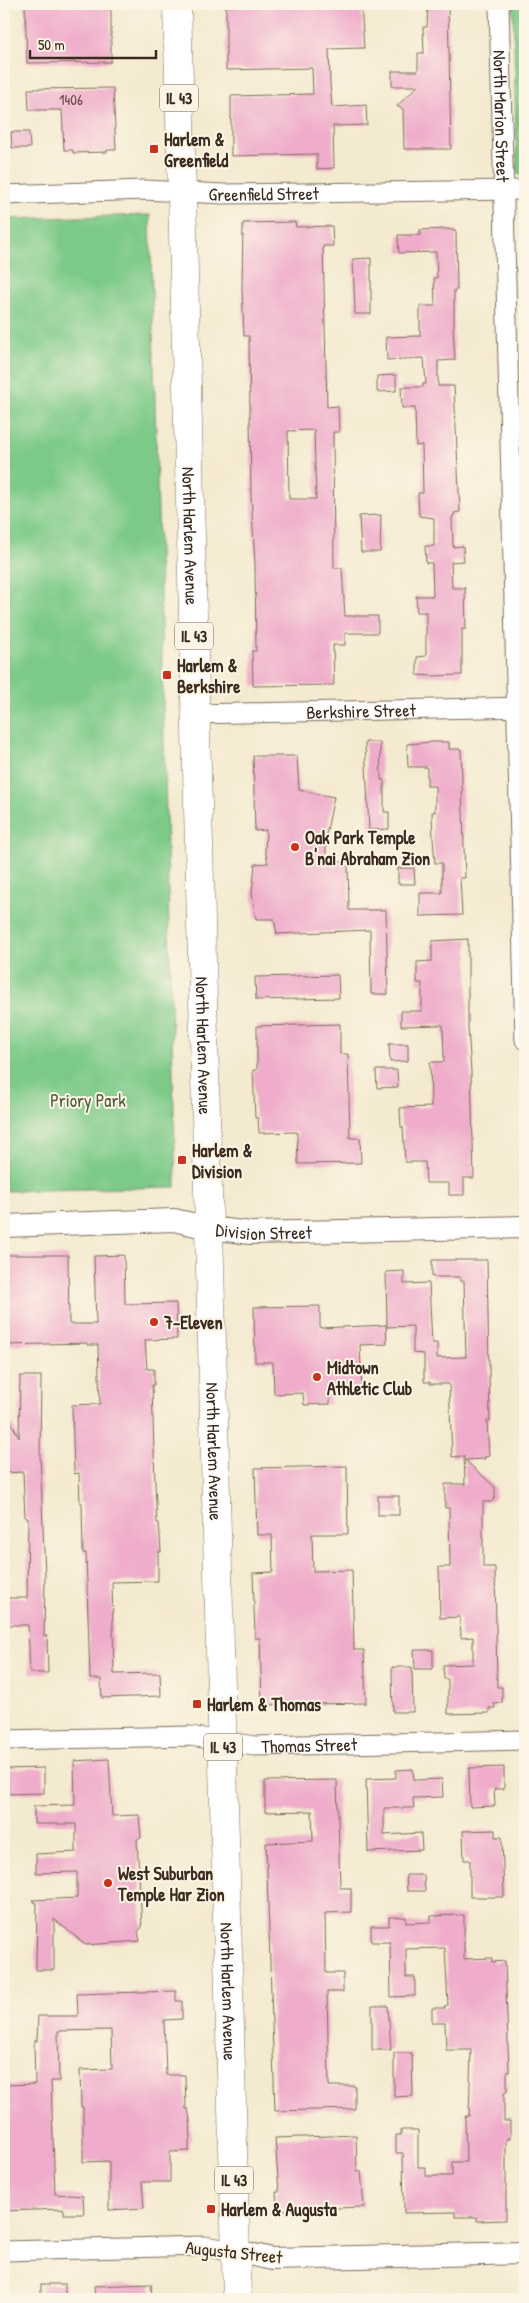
<svg xmlns="http://www.w3.org/2000/svg" width="529" height="2303" viewBox="0 0 529 2303" font-family="'Patrick Hand',sans-serif">
	<rect width="100%" height="100%" fill="#fcf5e5"/>
	<filter id="ink" filterUnits="userSpaceOnUse"><feTurbulence type="fractalNoise" baseFrequency=".02" numOctaves="2"/><feDisplacementMap in="SourceGraphic" scale="10" xChannelSelector="R" yChannelSelector="G"/><feConvolveMatrix kernelMatrix="1 2 1 2 8 2 1 2 1" color-interpolation-filters="sRGB"/></filter>
	<filter id="wash" filterUnits="userSpaceOnUse"><feTurbulence type="fractalNoise" baseFrequency=".0096" numOctaves="4" result="noise"/><feDisplacementMap in="SourceGraphic" scale="20" xChannelSelector="R" yChannelSelector="G"/><feGaussianBlur stdDeviation="1.12" result="paint"/><feColorMatrix in="noise" values="0 0 0 0 0 0 0 0 0 0 0 0 0 0 0 0 0 1.4 0 .05"/><feComposite in="paint" operator="in"/></filter>
	<g filter="url(#wash)">
		<rect width="100%" height="100%" fill="#f4ead0"/>
		<g fill="#7dca88" stroke="#5c7a53">
			<path d="M513,4H525V174H517Z"/>
			<path d="M150,215L176,1187L4,1191V219Z"/>
		</g>
		<g id="blocks">
			<g fill="#efadcb" fill-rule="evenodd">
				<path d="M25,4H111V62L27,63Z"/>
				<path d="M310,4H361L364,48L329,49L330,84L332,107L366,105L367,125L333,126L334,168L317,169V154L231,156V96L313,94L312,68L226,70V6Z"/>
				<path d="M428,4H448L451,149H404L403,109L397,106L418,86H392V71H418V53H424L423,27H427Z"/>
				<path d="M113,88L116,150H107V152L73,153V150H64L62,110H29L28,89Z"/>
				<path d="M11,132H29L30,148H12Z"/>
				<path d="M295,222L296,227L332,226L333,246H323L327,407L338,406L339,432H333L334,568H342L345,616H378V633H345V645H333L334,685L253,686L252,651H256L255,564L251,495L249,336H244L242,288L243,223ZM314,430L316,499H289L288,431Z"/>
				<path d="M448,229L456,231L457,290H454V328H453L455,360L438,361V386H454L460,512L454,513V516L452,517L453,547L463,546L464,561L451,562L452,588H465L466,629H462V675L431,676L417,675V657L426,656V612H417L416,596H433L432,563H426L425,546H434V518L419,516L418,493H423L422,445L416,446L415,408H402L401,387H423V384H426L424,358L387,360L386,337L420,336V306H435L434,278H437L436,252L399,253L398,235H421L420,230Z"/>
				<path d="M371,258V314H355L353,259Z"/>
				<path d="M396,375V391L377,392V376Z"/>
				<path d="M381,515L380,552H361L359,516Z"/>
				<path d="M365,742H380L381,780H384V812H389V829L369,830Z"/>
				<path d="M432,742H449V749H461L465,878H460L462,915L420,916V893H442V863H435L433,839L432,812H435V786H427V767H408L407,744Z"/>
				<path d="M253,756H297L299,790L334,797L326,835V861L348,862L349,910H386L388,994H371L370,930L277,934L274,919H256L252,892L255,864L268,863L265,850L266,830L255,831Z"/>
				<path d="M398,868H414L415,884H398Z"/>
				<path d="M468,939V1027L471,1072L474,1178H464V1195H449V1183H426L425,1162H405L403,1127H401L400,1108L431,1107L430,1062H444L443,1025L401,1026V1011H422V983H417V962L432,961V941Z"/>
				<path d="M338,975L339,998L256,1000L255,977Z"/>
				<path d="M340,1024V1054H348L350,1138H360L361,1163L298,1164L297,1132L259,1133L258,1118H255L253,1070H257V1026Z"/>
				<path d="M389,1044H408V1061L390,1062Z"/>
				<path d="M376,1070H397L398,1087L377,1088Z"/>
				<path d="M4,1255H68L69,1324H96L94,1256L124,1255L125,1304L176,1303L177,1339L145,1340L147,1369H154V1385H152L155,1483L157,1523H159L161,1552H158V1581L112,1582L114,1674L160,1673L161,1696L102,1698L101,1679H90L86,1553H83L82,1503H80L79,1473L74,1474L72,1405L100,1404L98,1345H87V1343L4,1345Z"/>
				<path d="M432,1260H487L490,1421H487L489,1456L484,1457L485,1459L465,1460L495,1487V1498L491,1502H483V1567H495L497,1687H502V1703L494,1704L495,1708H489V1713L448,1714V1679H444L443,1665L473,1664V1637L461,1638L460,1617L440,1618L439,1567H450L449,1508H445V1484H465L464,1456L452,1457L449,1384H430V1382H424V1354L413,1353V1326L387,1327L386,1272L404,1271V1284L429,1283L432,1343H437V1358L466,1357L464,1281H460V1277H432Z"/>
				<path d="M320,1306V1328L386,1325L387,1344L360,1345L362,1392L330,1393V1404L304,1405L303,1393L274,1394L273,1362H255L254,1307Z"/>
				<path d="M20,1376H41L40,1453L45,1575L44,1636H47L48,1673H30L28,1625H4V1598H27L28,1518H25L23,1472L4,1473V1407L19,1438Z"/>
				<path d="M347,1466L348,1534H312L313,1571L352,1570L354,1650H364L366,1703L262,1705L260,1638H255L253,1573L273,1572L272,1535H257L255,1468Z"/>
				<rect x="378" y="1496" width="21" height="19"/>
				<path d="M414,1650H433V1669H415Z"/>
				<path d="M392,1667H412L413,1712H393Z"/>
				<path d="M109,1759L112,1816L139,1815L141,1838L137,1839L142,1927L138,1932L140,1941L86,1945L54,1919V1970H36L37,1904L32,1900L77,1898V1872L36,1873V1854L76,1852V1824H34V1806L75,1805L74,1761Z"/>
				<path d="M504,1767V1789H494L495,1806L470,1807L469,1768Z"/>
				<path d="M44,1768V1793L4,1794V1769Z"/>
				<path d="M413,1769L414,1780L442,1779L443,1797L413,1798L414,1808H384V1835L421,1833L422,1850L368,1852L366,1779L396,1778V1770Z"/>
				<path d="M337,1780L340,1888H351V1912L325,1913L326,1973H343V1992H327L329,2086H355V2109L275,2111L266,1843L313,1841L312,1811L265,1812V1781Z"/>
				<path d="M495,1830V1837H502L504,1897H470V1860H464L463,1831Z"/>
				<path d="M406,1875H424L425,1891H407Z"/>
				<path d="M464,1915V1959L492,1958V1962L505,1961L509,2072H507V2092L504,2093V2121H510V2139H506V2220L477,2221V2217H455V2212L404,2213L403,2153H396V2135H401V2130H418V2167H426V2176H452V2162H466L465,2116H469L471,2050H446L445,2023H432V2008H445V2006L448,2005L445,1948L406,1949V1977H415V1996L391,1997L390,1942H371V1926H389V1917H406V1923L431,1922V1916Z"/>
				<path d="M176,1991V2001H182V2019L164,2020L166,2075H185L186,2109H188L190,2120L191,2140L189,2141V2151L170,2152V2182H142L144,2208L109,2210V2161L83,2162V2107H81L80,2070L112,2069L111,2030L58,2031L59,2081H51L55,2194L83,2196L84,2214H64V2209L4,2211V2085L35,2084L34,2041H37L38,2016H78L77,1994Z"/>
				<path d="M372,2006H388L391,2050H372Z"/>
				<path d="M394,2053H412L413,2096L394,2097Z"/>
				<path d="M356,2135L357,2171H361L364,2207L277,2210L276,2192H279L275,2138Z"/>
				<rect x="41" y="2284" width="24" height="15"/>
				<path d="M151,2284L152,2299H95L94,2286Z"/>
			</g>
		</g>
	</g>
	<g filter="url(#ink)">
		<use href="#blocks" fill-opacity="0" stroke="#7c6d5c" stroke-width="1"/>
		<g fill="none" stroke-linecap="round" stroke-linejoin="round">
			<g stroke="#7c6d5c" stroke-width="21">
				<g id="minor">
					<path id="s1" d="M499,4L525,1040"/>
					<path id="s2" d="M4,195L144,190L223,194L525,190"/>
					<path id="s3" d="M196,714L525,707"/>
					<path id="s4" d="M4,1740L190,1736L254,1746L525,1740"/>
					<path d="M4,2251L204,2246L236,2251"/>
				</g>
			</g>
			<g stroke="#7c6d5c" stroke-width="24">
				<g id="tertiary">
					<path id="s5" d="M4,1226L174,1220L209,1228L251,1233L525,1227"/>
					<path d="M236,2251L272,2259L525,2253"/>
				</g>
			</g>
			<g stroke="#7c6d5c" stroke-width="29">
				<g id="primary">
					<path id="s6" d="M177,4L237,2299"/>
				</g>
			</g>
			<use href="#minor" stroke="#fff" stroke-width="19"/>
			<use href="#tertiary" stroke="#fff" stroke-width="22"/>
			<use href="#primary" stroke="#fff" stroke-width="28"/>
		</g>
	</g>
	<g fill="#c8321e" stroke="#fcf5e5" stroke-width="2">
		<rect x="149" y="144" width="10" height="10" rx="2.5"/>
		<rect x="162" y="670" width="10" height="10" rx="2.5"/>
		<circle cx="295" cy="847" r="5"/>
		<rect x="177" y="1155" width="10" height="10" rx="2.5"/>
		<circle cx="154" cy="1322" r="5"/>
		<circle cx="317" cy="1377" r="5"/>
		<rect x="192" y="1699" width="10" height="10" rx="2.5"/>
		<circle cx="108" cy="1883" r="5"/>
		<rect x="206" y="2204" width="10" height="10" rx="2.5"/>
	</g>
	<g text-anchor="middle" dominant-baseline="central" stroke-width="4" stroke-linejoin="round" paint-order="stroke">
		<g font-size="15" fill="#684b49">
			<text x="71" y="99">1406</text>
		</g>
		<g fill="#fcf5e5" stroke="#75675a" stroke-width="1">
			<rect x="160" y="84.5" width="38" height="27" rx="4"/>
			<rect x="175" y="622.5" width="38" height="27" rx="4"/>
			<rect x="204" y="1733.5" width="38" height="27" rx="4"/>
			<rect x="215" y="2166.5" width="38" height="27" rx="4"/>
		</g>
		<g font-size="16" font-weight="bold" fill="#3b2a1e">
			<text x="179" y="98">IL 43</text>
			<text x="194" y="636">IL 43</text>
			<text x="223" y="1747">IL 43</text>
			<text x="234" y="2180">IL 43</text>
		</g>
		<g font-size="18" fill="#3b2a1e" stroke="#fcf5e5">
			<text stroke="none"><textPath href="#s1" startOffset="112">North Marion Street</textPath></text>
			<text stroke="none"><textPath href="#s2" startOffset="260">Greenfield Street</textPath></text>
			<text stroke="none"><textPath href="#s6" startOffset="532">North Harlem Avenue</textPath></text>
			<text stroke="none"><textPath href="#s3" startOffset="165">Berkshire Street</textPath></text>
			<text stroke="none"><textPath href="#s6" startOffset="1042">North Harlem Avenue</textPath></text>
			<text stroke="none"><textPath href="#s5" startOffset="261">Division Street</textPath></text>
			<text stroke="none"><textPath href="#s6" startOffset="1448">North Harlem Avenue</textPath></text>
			<text stroke="none"><textPath href="#s4" startOffset="306">Thomas Street</textPath></text>
			<text stroke="none"><textPath href="#s6" startOffset="1988">North Harlem Avenue</textPath></text>
			<text transform="translate(234 2252) rotate(6)">Augusta Street</text>
		</g>
		<g font-size="18" font-weight="bold" fill="#3b2a1e" stroke="#fcf5e5" text-anchor="start">
			<text x="164" y="139">Harlem &amp;<tspan x="164" dy="21">Greenfield</tspan></text>
			<text x="177" y="665">Harlem &amp;<tspan x="177" dy="21">Berkshire</tspan></text>
			<text x="305" y="837">Oak Park Temple<tspan x="305" dy="21">B'nai Abraham Zion</tspan></text>
			<text x="192" y="1150">Harlem &amp;<tspan x="192" dy="21">Division</tspan></text>
			<text x="164" y="1322">7-Eleven</text>
			<text x="327" y="1367">Midtown<tspan x="327" dy="21">Athletic Club</tspan></text>
			<text x="207" y="1704">Harlem &amp; Thomas</text>
			<text x="118" y="1873">West Suburban<tspan x="118" dy="21">Temple Har Zion</tspan></text>
			<text x="221" y="2209">Harlem &amp; Augusta</text>
		</g>
		<g font-size="18" fill="#4f5a3e" stroke="#fcf5e5">
			<text x="88" y="1100">Priory Park</text>
		</g>
	</g>
	<rect width="529" height="2303" fill="none" stroke="#fcf5e5" stroke-width="20"/>
	<path d="M30 50v8h126v-8" fill="none" stroke="#3b2a1e" stroke-width="2.5"/>
	<text x="38" y="50" font-size="15" fill="#3b2a1e" stroke="#fcf5e5" stroke-width="4" paint-order="stroke">50 m</text>
</svg>
